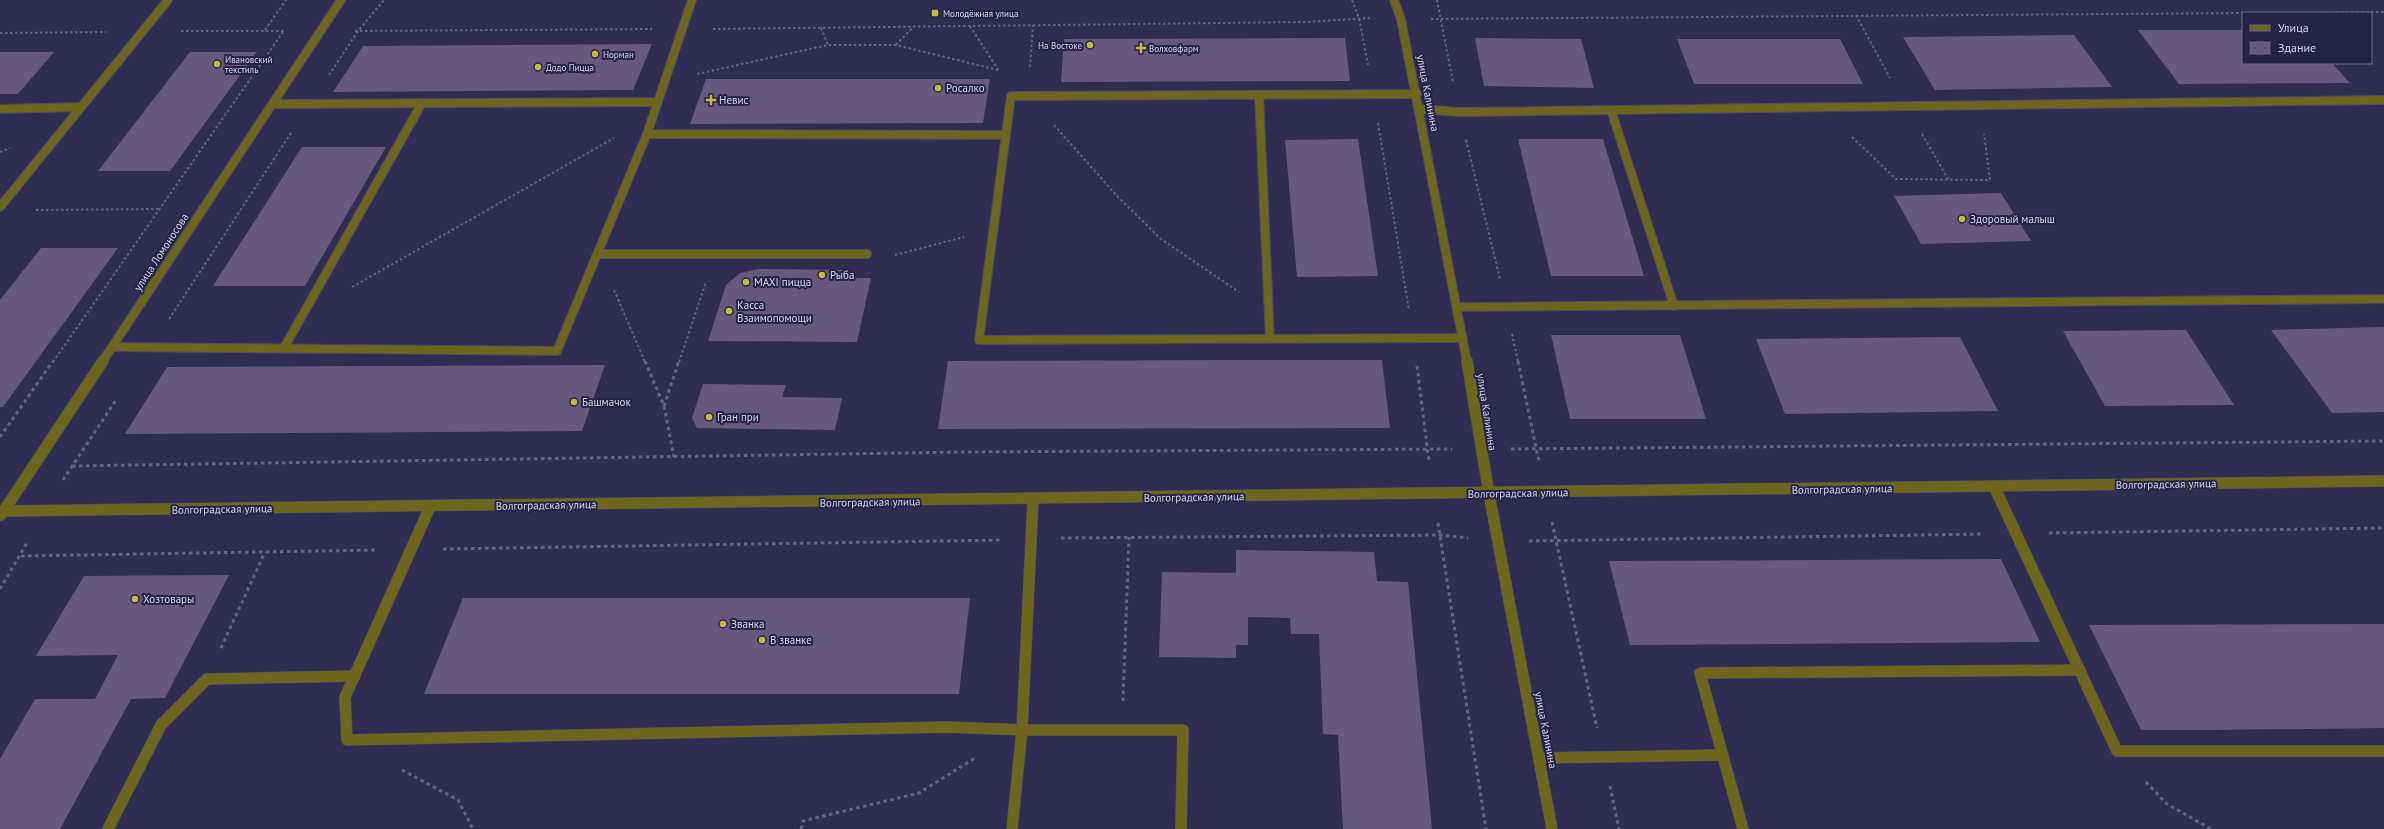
<svg xmlns="http://www.w3.org/2000/svg" width="2384" height="829" viewBox="0 0 2384 829" font-family="'PT Sans',sans-serif">
	<rect width="100%" height="100%" fill="#2f2e52"/>
	<g fill="#67587e">
		<path d="M2138,30H2243V63H2332L2350,83L2179,84Z"/>
		<path d="M2074,35L2112,87L1935,90L1903,37Z"/>
		<path d="M1345,38L1350,81L1061,82L1064,39Z"/>
		<path d="M1475,38L1581,39L1594,88L1484,86Z"/>
		<path d="M1677,39H1840L1863,84H1694Z"/>
		<path d="M652,44L633,90L333,92L363,46Z"/>
		<path d="M0,52H54L18,94H0Z"/>
		<path d="M190,52H257L170,171H98Z"/>
		<path d="M706,79H990L983,123L690,124Z"/>
		<path d="M1358,139L1378,276L1297,277L1285,140Z"/>
		<path d="M1518,139H1603L1644,276H1551Z"/>
		<path d="M302,147H386L305,286H213Z"/>
		<path d="M2001,193L2031,241L1921,244L1894,196Z"/>
		<path d="M41,248H118L3,407H0V300Z"/>
		<path d="M758,269L845,270L843,278H871L857,342L708,341L726,285L740,273Z"/>
		<path d="M2384,327V412L2332,413L2271,330Z"/>
		<path d="M2186,330L2234,405L2105,406L2063,331Z"/>
		<path d="M1551,335H1680L1706,419H1570Z"/>
		<path d="M1960,337L1998,411L1785,414L1756,339Z"/>
		<path d="M1234,360H1382L1390,428L938,429L948,361Z"/>
		<path d="M605,365L582,431L125,434L167,367Z"/>
		<path d="M703,384L786,385L782,397L842,398L835,430L697,428L692,418Z"/>
		<path d="M1236,550L1374,552L1377,581L1408,582L1432,829H1343L1338,735L1323,734L1319,634H1291L1290,618L1248,617V645H1236V658L1159,657L1162,572L1236,573Z"/>
		<path d="M2001,559L2040,642L1630,645L1609,561Z"/>
		<path d="M229,575L165,698L131,699L60,829H0V759L35,699H95L118,655L36,656L84,576Z"/>
		<path d="M463,598H970L959,694H424Z"/>
		<path d="M2384,624V728L2211,730H2141L2089,625Z"/>
	</g>
	<g fill="none" stroke-linecap="round" stroke-linejoin="round">
		<g stroke="#4a496b" stroke-width="10">
			<g id="minor-far1">
				<path d="M692,0L647,134L1006,135"/>
				<path d="M1394,0L1401,19L1467,362"/>
				<path d="M1417,94L1011,96L979,340L1463,338"/>
				<path d="M1259,95L1270,339"/>
				<path d="M273,104L658,102"/>
				<path d="M0,109L80,107"/>
				<path d="M1420,109L1459,112L2384,100"/>
				<path d="M1611,110L1674,306"/>
				<path d="M0,207L168,0"/>
				<path d="M598,254H867"/>
				<path d="M1458,307L2384,299"/>
				<path d="M112,347L557,351L647,134"/>
				<path d="M284,348L422,103"/>
				<path d="M102,362L341,0"/>
			</g>
		</g>
		<g stroke="#4a496b" stroke-width="12">
			<g id="minor">
				<path d="M1467,361L1489,494L1552,829"/>
				<path d="M1994,486L2117,751H2384"/>
				<path d="M430,507L345,697L347,740L947,727L1022,730H1183L1181,829"/>
				<path d="M4,511L2384,481"/>
				<path d="M1,515L103,361"/>
				<path d="M1539,758L1723,755"/>
				<path d="M108,829L161,725L207,679L355,676"/>
				<path d="M1012,829L1022,730L1033,500"/>
				<path d="M1743,829L1700,673L2080,670"/>
			</g>
		</g>
		<g stroke="#666585" stroke-width="2" stroke-dasharray="2.5 2.5" stroke-linecap="butt">
			<path d="M1352,0L1359,18L1368,65"/>
			<path d="M1437,0L1453,82"/>
			<path d="M1856,15L1890,78"/>
			<path d="M1431,19L2384,12"/>
			<path d="M970,26L999,71"/>
			<path d="M821,28L828,45"/>
			<path d="M713,29L1306,22L1370,18"/>
			<path d="M265,30L286,0"/>
			<path d="M181,31H286"/>
			<path d="M355,31L652,29"/>
			<path d="M0,33L106,32"/>
			<path d="M896,45L913,27"/>
			<path d="M1030,67L1033,25"/>
			<path d="M697,74L828,45H896L998,70"/>
			<path d="M329,75L358,31L384,0"/>
			<path d="M1378,123L1409,310"/>
			<path d="M1054,125L1117,196L1161,239L1239,292"/>
			<path d="M1922,134L1948,179"/>
			<path d="M1852,137L1896,179L1990,180L1984,134"/>
			<path d="M1466,140L1500,279"/>
			<path d="M0,152L10,148"/>
			<path d="M36,210L159,209"/>
			<path d="M895,255L964,237"/>
			<path d="M352,287L614,138"/>
			<path d="M614,290L645,362"/>
			<path d="M169,319L291,133"/>
			<path d="M1512,334L1518,362"/>
			<path d="M53,362L283,32"/>
			<path d="M679,362L706,282"/>
		</g>
		<g stroke="#666585" stroke-width="3" stroke-dasharray="3.5 3.5" stroke-linecap="butt">
			<path d="M645,361L664,406L674,457"/>
			<path d="M1518,361L1539,462"/>
			<path d="M1417,366L1429,462"/>
			<path d="M664,406L679,361"/>
			<path d="M0,437L53,361"/>
			<path d="M1511,449L2384,441"/>
			<path d="M72,466L965,452L1452,449"/>
			<path d="M63,480L116,400"/>
			<path d="M1552,522L1597,728"/>
			<path d="M1438,523L1486,829"/>
			<path d="M2049,533L2384,528"/>
			<path d="M1061,538L1440,535L1468,538"/>
			<path d="M1529,541L1984,534"/>
			<path d="M443,549L1002,540"/>
			<path d="M21,556L378,550"/>
			<path d="M0,589L28,541"/>
			<path d="M221,648L265,552"/>
			<path d="M1123,701L1129,537"/>
			<path d="M402,770L458,800L473,829"/>
			<path d="M2146,782L2167,804L2211,829"/>
			<path d="M1610,786L1619,829"/>
			<path d="M801,829L803,821L919,793L975,758"/>
		</g>
		<use href="#minor-far1" stroke="#6e661d" stroke-width="8"/>
		<use href="#minor" stroke="#6e661d" stroke-width="11"/>
	</g>
	<g fill="#c9bb3a" stroke="#252447" stroke-width="1.5">
		<rect x="931" y="9" width="8" height="8" rx="2"/>
		<circle cx="1090" cy="45" r="4"/>
		<path d="M1139 42h4v4h4v4h-4v4h-4v-4h-4v-4h4z"/>
		<circle cx="595" cy="54" r="4"/>
		<circle cx="217" cy="64" r="4"/>
		<circle cx="538" cy="67" r="4"/>
		<circle cx="938" cy="88" r="4"/>
		<path d="M709 94h4v4h4v4h-4v4h-4v-4h-4v-4h4z"/>
		<circle cx="1962" cy="219" r="4"/>
		<circle cx="822" cy="275" r="4"/>
		<circle cx="746" cy="282" r="4"/>
		<circle cx="729" cy="311" r="4"/>
		<circle cx="574" cy="402" r="4"/>
		<circle cx="709" cy="417" r="4"/>
		<circle cx="135" cy="599" r="4"/>
		<circle cx="723" cy="624" r="4"/>
		<circle cx="762" cy="640" r="4"/>
	</g>
	<g text-anchor="middle" dominant-baseline="central" stroke-width="4" stroke-linejoin="round" paint-order="stroke">
		<g font-size="9" fill="#d5d6ed" stroke="#252447" text-anchor="start">
			<text x="943" y="13">Молодёжная улица</text>
			<text x="1082" y="45" text-anchor="end">На Востоке</text>
			<text x="1149" y="48">Волховфарм</text>
			<text x="603" y="54">Норман</text>
			<text x="225" y="59">Ивановский<tspan x="225" dy="10">текстиль</tspan></text>
			<text x="546" y="67">Додо Пицца</text>
		</g>
		<g font-size="11" fill="#d5d6ed" stroke="#252447" text-anchor="start">
			<text x="946" y="88">Росалко</text>
			<text x="719" y="100">Невис</text>
			<text x="1970" y="219">Здоровый малыш</text>
			<text x="830" y="275">Рыба</text>
			<text x="754" y="282">MAXI пицца</text>
			<text x="737" y="305">Касса<tspan x="737" dy="13">Взаимопомощи</tspan></text>
			<text x="582" y="402">Башмачок</text>
			<text x="717" y="417">Гран при</text>
			<text x="143" y="599">Хозтовары</text>
			<text x="731" y="624">Званка</text>
			<text x="770" y="640">В званке</text>
		</g>
		<g font-size="11" fill="#d5d6ed" stroke="#252447">
			<text transform="translate(1428 93) rotate(79)">улица Калинина</text>
			<text transform="translate(161 252) rotate(-57)">улица Ломоносова</text>
			<text transform="translate(1487 412) rotate(81)">улица Калинина</text>
			<text transform="translate(2166 484) rotate(-1)">Волгоградская улица</text>
			<text transform="translate(1842 489) rotate(-1)">Волгоградская улица</text>
			<text transform="translate(1518 493) rotate(-1)">Волгоградская улица</text>
			<text transform="translate(1194 497) rotate(-1)">Волгоградская улица</text>
			<text transform="translate(870 502) rotate(-1)">Волгоградская улица</text>
			<text transform="translate(546 505) rotate(-1)">Волгоградская улица</text>
			<text transform="translate(222 509) rotate(-1)">Волгоградская улица</text>
			<text transform="translate(1546 730) rotate(79)">улица Калинина</text>
		</g>
	</g>
	<rect x="2242" y="12" width="130" height="52" fill="#252447" stroke="#6b6b89"/>
	<rect x="2250" y="25" width="20" height="6" fill="#6e661d" stroke="#6b6b89"/>
	<text x="2278" y="32" font-size="12" fill="#d5d6ed">Улица</text>
	<rect x="2250" y="42" width="20" height="12" fill="#67587e" stroke="#6b6b89"/>
	<text x="2278" y="52" font-size="12" fill="#d5d6ed">Здание</text>
</svg>
